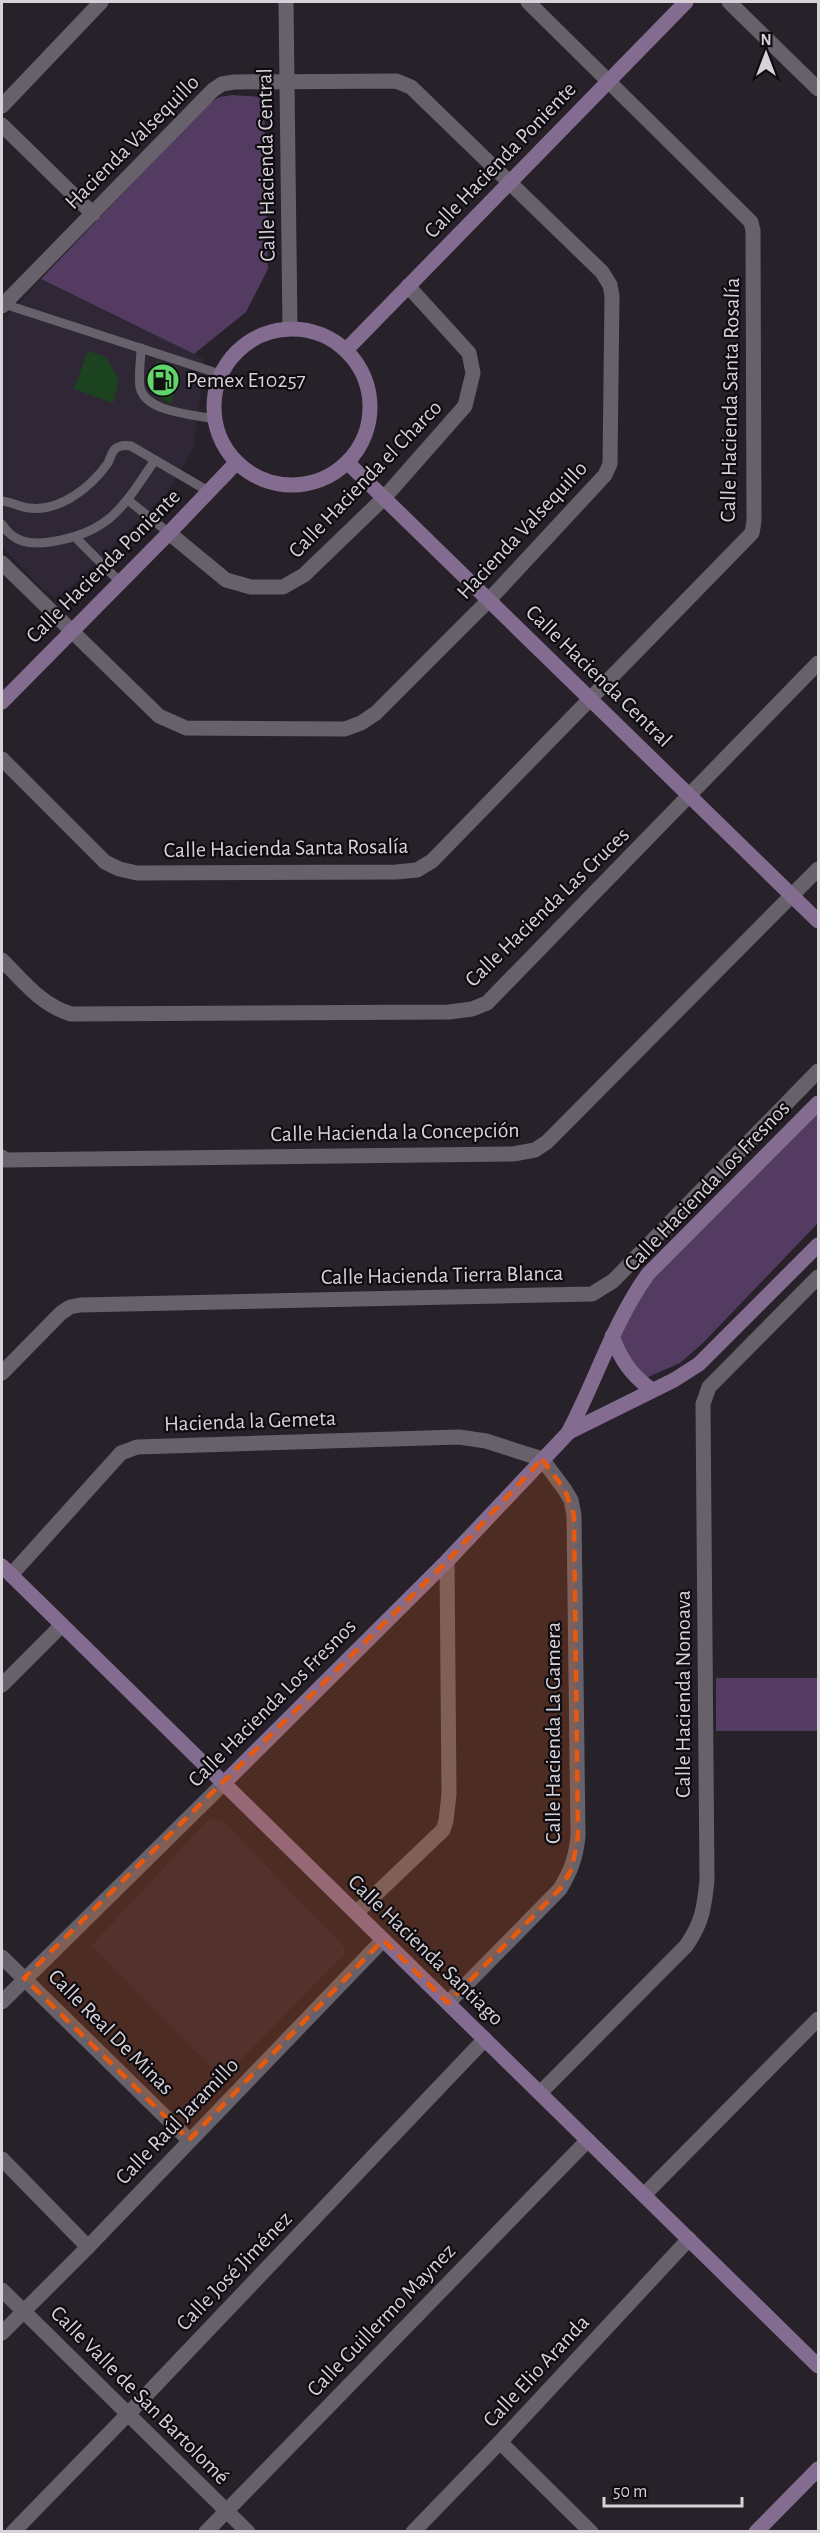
<svg xmlns="http://www.w3.org/2000/svg" width="820" height="2533" viewBox="0 0 820 2533" font-family="'Alegreya Sans',sans-serif">
	<rect width="100%" height="100%" fill="#27222a"/>
	<g fill="#2f2735">
		<path d="M41,279L204,359L194,447L187,460L166,494L65,592L55,597L43,590L2,546V322Z"/>
		<path d="M209,1819L223,1821L344,1947V1955L222,2078L91,1946Z"/>
	</g>
	<g fill="#533b61">
		<path d="M232,95L264,97L268,269L246,312L194,354L41,279L209,103L220,97Z"/>
		<path d="M818,1112V1223L703,1343L680,1363L648,1377L636,1373L625,1359L619,1333L637,1296Z"/>
		<rect x="716" y="1678" width="102" height="53"/>
	</g>
	<g fill="#1c431f">
		<path d="M88,351L106,357L119,380L113,403L74,389Z"/>
		<path d="M157,361L178,367L172,404L151,393Z"/>
	</g>
	<g fill="none" stroke-linecap="round" stroke-linejoin="round">
		<g stroke="#67616b" stroke-width="9">
			<path d="M4,304L220,374"/>
			<path d="M141,348C141,360 138,375 140,387C145,412 191,414 214,419"/>
			<path d="M128,500L169,533"/>
			<path d="M2,501C11,502 20,507 29,508C60,512 91,487 108,463C110,459 111,454 114,450C119,445 125,445 131,446L208,491"/>
			<path d="M2,524C13,542 29,545 50,542C110,533 123,507 155,460"/>
			<path d="M76,538L120,582"/>
		</g>
		<g stroke="#67616b" stroke-width="15">
			<path d="M286,2L290,328"/>
			<path d="M729,2L818,89"/>
			<path d="M2,106L101,2"/>
			<path d="M2,125L93,214"/>
			<path d="M2,306L213,90L222,84L234,82L396,81L411,87L602,272L610,285L612,296L610,464L605,475L489,600L376,713L361,723L345,729L186,728L159,716L2,563"/>
			<path d="M169,533L226,580L251,587H283L304,575L384,498L465,406L473,373L469,353L408,286"/>
			<path d="M2,759L105,862L119,869L137,873L396,872L417,870L432,861L752,533L754,521L753,231L751,222L528,2"/>
			<path d="M2,960C23,981 41,1005 71,1014L449,1012L472,1009L487,1003L818,663"/>
			<path d="M2,1157L5,1160L513,1154L535,1150L547,1142L818,869"/>
			<path d="M2,1373L61,1313L70,1307L80,1305L592,1294L613,1281L818,1071"/>
			<path d="M11,1575L121,1453L137,1447L459,1437L486,1441L542,1459L565,1490L571,1500L574,1515L578,1836C576,1857 571,1871 560,1889L448,2003"/>
			<path d="M2,1685L62,1625"/>
			<path d="M356,1913L443,1830L446,1821L449,1794L447,1561"/>
			<path d="M2,1957L189,2140"/>
			<path d="M2,2002L224,1783"/>
			<path d="M540,2093L686,1946C702,1923 704,1909 707,1881L703,1404L709,1387L818,1277"/>
			<path d="M2,2159L88,2247"/>
			<path d="M644,2195L818,2019"/>
			<path d="M2,2290L248,2532"/>
			<path d="M2,2333L88,2247L383,1940"/>
			<path d="M500,2442L591,2532"/>
			<path d="M13,2532L129,2413L485,2039"/>
			<path d="M206,2532L588,2140"/>
			<path d="M413,2532L500,2442L689,2239"/>
		</g>
		<g stroke="#836c90" stroke-width="15">
			<circle cx="292" cy="407" r="78"/>
			<path d="M346,350L686,2"/>
			<path d="M348,463L818,921"/>
			<path d="M2,702L169,533L236,463"/>
			<path d="M612,1336C621,1360 631,1375 652,1390"/>
			<path d="M569,1431C597,1378 613,1323 648,1274L818,1103"/>
			<path d="M2,1566L818,2366"/>
			<path d="M224,1783L447,1561L569,1432L674,1380L699,1364L818,1245"/>
			<path d="M756,2532L818,2469"/>
		</g>
	</g>
	<path fill="#e8590c" fill-opacity="0.2" stroke="#e8590c" stroke-width="4.5" stroke-dasharray="12 8" stroke-linejoin="round" d="M542,1459L565,1490L574,1515L578,1836L572,1869L560,1889L448,2003L383,1940L189,2140L24,1978L447,1561Z"/>
	<defs>
		<g id="fuel-disc" transform="scale(1.725)"><circle r="9.5" fill="#61d46a" stroke="#0e0c10"/><path d="M-5.5-6h7V0h2V4h1.3V-2.5L3-4.5l.8-.8L6-3V5H2.5V1h-1V6h-7ZM-4.2-4.7v3.2H.2V-4.7Z" fill="#111"/></g>
	</defs>
	<g fill-rule="evenodd">
		<use href="#fuel-disc" x="163" y="380"/>
	</g>
	<g text-anchor="middle" dominant-baseline="central" stroke-width="4.5" stroke-linejoin="round" paint-order="stroke">
		<g font-size="22" fill="#d6d2d8" stroke="#0e0c10">
			<text transform="translate(132 142) rotate(-45)">Hacienda Valsequillo</text>
			<text transform="translate(500 160) rotate(-46)">Calle Hacienda Poniente</text>
			<text transform="translate(266 165) rotate(-91)">Calle Hacienda Central</text>
			<text transform="translate(730 400) rotate(-89)">Calle Hacienda Santa Rosalía</text>
			<text transform="translate(365 479) rotate(-46)">Calle Hacienda el Charco</text>
			<text transform="translate(522 530) rotate(-47)">Hacienda Valsequillo</text>
			<text transform="translate(103 566) rotate(-45)">Calle Hacienda Poniente</text>
			<text transform="translate(599 676) rotate(44)">Calle Hacienda Central</text>
			<text transform="translate(286 848) rotate(-1)">Calle Hacienda Santa Rosalía</text>
			<text transform="translate(547 907) rotate(-44)">Calle Hacienda Las Cruces</text>
			<text transform="translate(395 1132) rotate(-1)">Calle Hacienda la Concepción</text>
			<text transform="translate(707 1186) rotate(-46)">Calle Hacienda Los Fresnos</text>
			<text transform="translate(442 1275) rotate(-1)">Calle Hacienda Tierra Blanca</text>
			<text transform="translate(250 1421) rotate(-2)">Hacienda la Gemeta</text>
			<text transform="translate(683 1694) rotate(-90)">Calle Hacienda Nonoava</text>
			<text transform="translate(272 1703) rotate(-45)">Calle Hacienda Los Fresnos</text>
			<text transform="translate(553 1733) rotate(-90)">Calle Hacienda La Gamera</text>
			<text transform="translate(426 1950) rotate(44)">Calle Hacienda Santiago</text>
			<text transform="translate(111 2032) rotate(45)">Calle Real De Minas</text>
			<text transform="translate(177 2121) rotate(-46)">Calle Raúl Jaramillo</text>
			<text transform="translate(234 2271) rotate(-46)">Calle José Jiménez</text>
			<text transform="translate(381 2320) rotate(-46)">Calle Guillermo Maynez</text>
			<text transform="translate(536 2371) rotate(-47)">Calle Elio Aranda</text>
			<text transform="translate(140 2395) rotate(45)">Calle Valle de San Bartolomé</text>
		</g>
		<g font-size="22" fill="#d6d2d8" stroke="#0e0c10" text-anchor="start">
			<text x="186" y="380">Pemex E10257</text>
		</g>
	</g>
	<rect width="820" height="2533" fill="none" stroke="#d6d2d8" stroke-width="6"/>
	<g transform="translate(766 54)" stroke="#0e0c10" stroke-width="4.5" paint-order="stroke">
	<path d="M0-4.5L10 22L0 15L-10 22Z" fill="#d6d2d8"/>
	<text y="-9" font-size="16" font-weight="bold" text-anchor="middle" fill="#d6d2d8">N</text>
	</g>
	<path d="M604 2497v9h138v-9" fill="none" stroke="#d6d2d8" stroke-width="3"/>
	<text x="613" y="2497" font-size="18" fill="#d6d2d8" stroke="#0e0c10" stroke-width="4.5" paint-order="stroke">50 m</text>
</svg>
